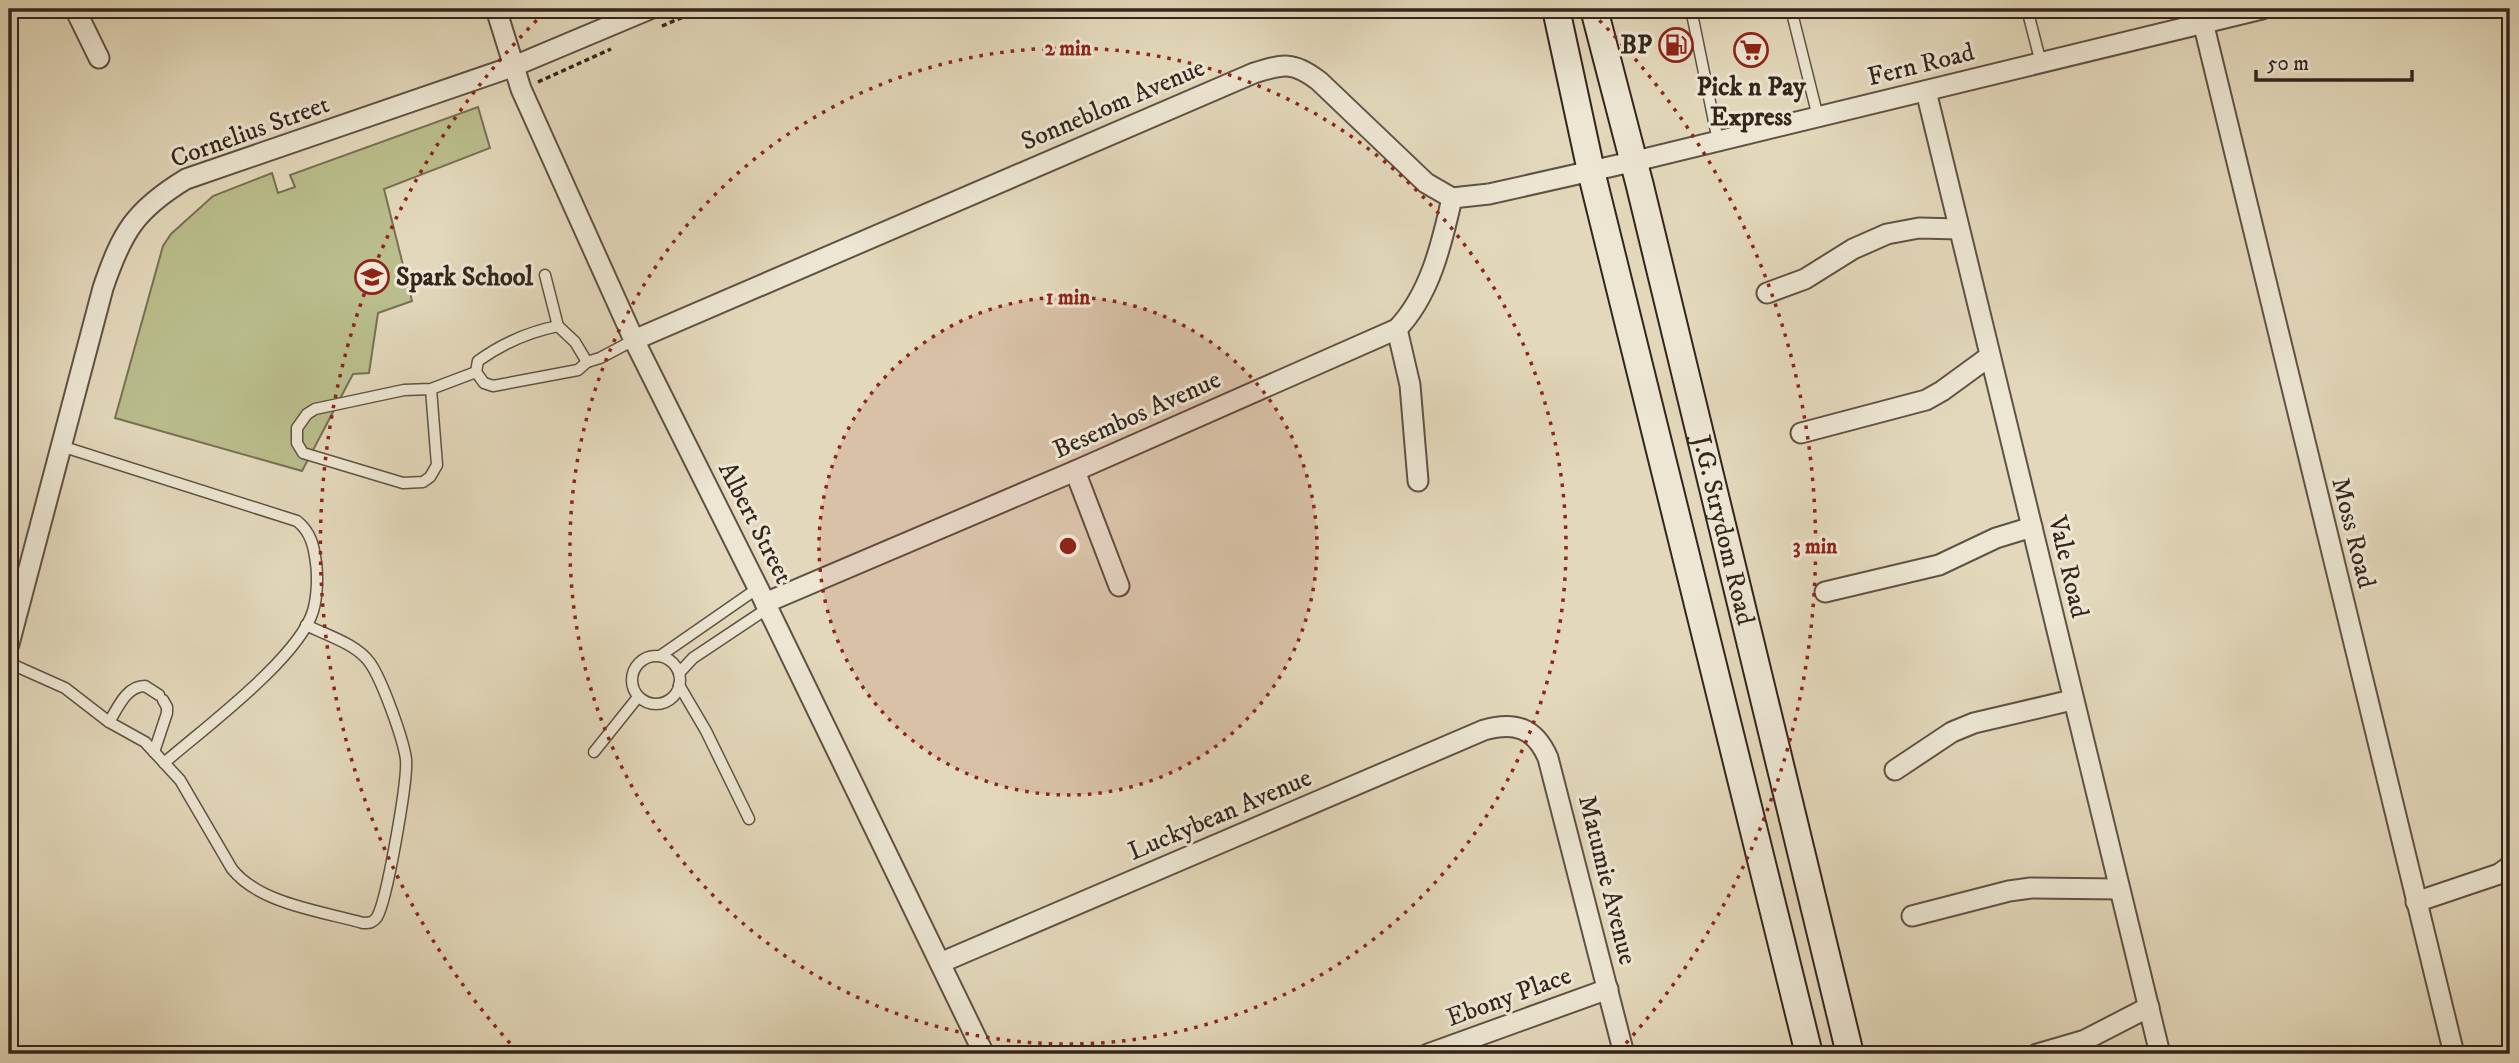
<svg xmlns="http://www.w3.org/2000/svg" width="2519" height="1063" viewBox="0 0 2519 1063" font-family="'IM FELL DW Pica',serif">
	<rect width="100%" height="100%" fill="#e3d8bb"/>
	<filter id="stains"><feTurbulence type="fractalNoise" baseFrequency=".00286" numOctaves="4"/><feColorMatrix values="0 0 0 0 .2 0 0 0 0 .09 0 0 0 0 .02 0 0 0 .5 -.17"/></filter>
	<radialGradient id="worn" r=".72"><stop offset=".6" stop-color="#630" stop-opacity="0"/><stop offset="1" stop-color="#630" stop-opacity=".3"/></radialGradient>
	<path fill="#babd8c" stroke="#777154" stroke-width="2" d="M478,107L490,148L384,189L412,301L378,313L369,373L353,374L302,471L115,418L163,246L171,234L213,196L272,173L278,193L295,187L290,175Z"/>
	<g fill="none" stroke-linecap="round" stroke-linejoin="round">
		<g stroke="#605244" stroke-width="13">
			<g id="lane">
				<path d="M1691,9L1718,141"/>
				<path d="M1791,9L1818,117"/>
				<path d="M2027,9L2041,63"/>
				<path d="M545,275L558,326L575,342L587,362"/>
				<path d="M558,326C528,332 503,343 478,361L476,372L484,383L493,386L578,370L587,362L600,358L634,340"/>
				<path d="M431,389L437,465L430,477L423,482L403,483L303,453L297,443V428L307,414L315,409L404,390L431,389L476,372"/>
				<path d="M61,446L297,521C311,532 314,547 316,563C318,577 317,598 313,611C299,658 203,729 164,763"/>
				<path d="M660,656L758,588"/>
				<circle cx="656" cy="680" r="24"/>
				<path d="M9,663L65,688L109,722L145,742L180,780L232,869C260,904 321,911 363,923C369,923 373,923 377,917C387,900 408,780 406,759C403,738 382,680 370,663C357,644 326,635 306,625"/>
				<path d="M679,673L693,658L768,608"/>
				<path d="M679,685L706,731L749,819"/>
				<path d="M109,722C118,708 126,686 145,686L159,695"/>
				<path d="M154,752L167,713V707L163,700"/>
				<path d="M594,752L638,697"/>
			</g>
		</g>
		<g stroke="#605244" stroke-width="23">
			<g id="street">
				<path d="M75,9L99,58"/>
				<path d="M496,9L521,89L634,340L758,588L984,1054"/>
				<path d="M2203,22L2454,1054"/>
				<path d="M1926,91L2160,1054"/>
				<path d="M1767,293L1805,279L1853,249L1887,234L1919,228L1959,229"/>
				<path d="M1397,329L1410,385L1418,481"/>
				<path d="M634,340L1254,73C1283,64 1293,61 1319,81L1426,183L1452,198L1489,194L1640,160L2262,9"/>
				<path d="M1801,433L1926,400L1942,391L1990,356"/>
				<path d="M1075,471L1119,586"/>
				<path d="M1825,592L1939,565L1996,538L2032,527"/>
				<path d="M765,603L1075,471L1397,329C1430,295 1442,243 1452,198"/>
				<path d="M9,644L103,288C122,232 135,210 186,179L512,67L650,9"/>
				<path d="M1895,770L1952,732L1974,723L2072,700"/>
				<path d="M2416,902L2499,874L2510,866"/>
				<path d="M1912,916L2009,891L2031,888L2119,889"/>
				<path d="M940,963L1484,730C1515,721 1535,728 1548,758L1624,1054"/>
				<path d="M1428,1054L1608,989"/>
				<path d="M2037,1054L2085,1040L2149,1007"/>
			</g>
		</g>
		<g stroke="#34251d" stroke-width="30">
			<g id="secondary">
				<path d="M1556,9L1591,171L1809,1054"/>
				<path id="s1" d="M1594,9L1640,186L1850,1054"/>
			</g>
		</g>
		<g stroke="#34251d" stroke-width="3.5" stroke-dasharray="5 3.5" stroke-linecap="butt">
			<path d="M662,26L702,9"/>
			<path d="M538,82L611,49"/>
		</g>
		<use href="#lane" stroke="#ede6d3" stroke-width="10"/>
		<use href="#street" stroke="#ede6d3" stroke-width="19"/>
		<use href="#secondary" stroke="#ede6d3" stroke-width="26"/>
	</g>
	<circle cx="1068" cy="546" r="249" fill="#8f2418" fill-opacity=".12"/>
	<g fill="none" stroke="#8f2418" stroke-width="3.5" stroke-dasharray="3.5 7">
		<circle cx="1068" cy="546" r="249"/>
		<circle cx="1068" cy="546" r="498"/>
		<path d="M517 1051A747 747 0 0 1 544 13M1592 13A747 747 0 0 1 1619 1051"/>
	</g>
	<defs>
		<g id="fuel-ring" transform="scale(1.75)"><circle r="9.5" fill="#ede6d3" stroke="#8f2418" stroke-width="1.5"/><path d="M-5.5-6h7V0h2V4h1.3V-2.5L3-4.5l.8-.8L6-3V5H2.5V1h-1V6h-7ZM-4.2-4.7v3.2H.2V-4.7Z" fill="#8f2418"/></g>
		<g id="supermarket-ring" transform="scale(1.75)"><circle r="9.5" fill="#ede6d3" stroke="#8f2418" stroke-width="1.5"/><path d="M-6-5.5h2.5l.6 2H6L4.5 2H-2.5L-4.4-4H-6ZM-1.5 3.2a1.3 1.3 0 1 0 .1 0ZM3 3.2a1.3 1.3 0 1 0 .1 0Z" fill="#8f2418"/></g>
		<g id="school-ring" transform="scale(1.75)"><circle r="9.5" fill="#ede6d3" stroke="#8f2418" stroke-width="1.5"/><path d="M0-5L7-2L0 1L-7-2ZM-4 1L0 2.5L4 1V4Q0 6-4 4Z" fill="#8f2418"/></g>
	</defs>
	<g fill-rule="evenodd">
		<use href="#fuel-ring" x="1676" y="45"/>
		<use href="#supermarket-ring" x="1751" y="50"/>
		<use href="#school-ring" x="372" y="277"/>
	</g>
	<g text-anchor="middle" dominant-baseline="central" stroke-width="6" stroke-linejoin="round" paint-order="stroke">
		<g font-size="26" font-weight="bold" fill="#34251d" stroke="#ede6d3" text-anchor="end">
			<text x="1652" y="45">BP</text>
			<text x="1751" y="87" text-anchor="middle">Pick n Pay<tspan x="1751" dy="30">Express</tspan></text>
			<text x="396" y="277" text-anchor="start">Spark School</text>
		</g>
		<g font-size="26" fill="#34251d" stroke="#ede6d3">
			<text transform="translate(1921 65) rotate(-14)">Fern Road</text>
			<text transform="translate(1113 105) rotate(-23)">Sonneblom Avenue</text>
			<text transform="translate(250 132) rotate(-20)">Cornelius Street</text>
			<text transform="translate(1137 415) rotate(-24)">Besembos Avenue</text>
			<text transform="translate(755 523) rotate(63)">Albert Street</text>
			<text stroke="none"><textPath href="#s1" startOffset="537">J.G. Strydom Road</textPath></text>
			<text transform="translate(2353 533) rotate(76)">Moss Road</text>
			<text transform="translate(2068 567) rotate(77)">Vale Road</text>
			<text transform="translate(1220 815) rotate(-23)">Luckybean Avenue</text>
			<text transform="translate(1607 880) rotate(76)">Matumie Avenue</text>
			<text transform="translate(1509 997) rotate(-20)">Ebony Place</text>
		</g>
	</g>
	<circle cx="1068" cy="546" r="10" fill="#8f2418" stroke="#ede6d3" stroke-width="3.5"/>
	<g font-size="21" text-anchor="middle" font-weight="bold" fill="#8f2418" stroke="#ede6d3" stroke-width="6" stroke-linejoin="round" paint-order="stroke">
		<text x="1068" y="55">2 min</text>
		<text x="1068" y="304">1 min</text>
		<text x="1815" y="553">3 min</text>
	</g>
	<rect width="2519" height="1063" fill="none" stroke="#e3d8bb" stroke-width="35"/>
	<rect x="10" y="10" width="2498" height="1042" fill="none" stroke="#34251d" stroke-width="3.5"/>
	<rect x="18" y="18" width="2484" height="1028" fill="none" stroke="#34251d" stroke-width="2"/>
	<path d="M2256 70v10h156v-10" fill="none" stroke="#34251d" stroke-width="3.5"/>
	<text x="2267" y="70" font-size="21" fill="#34251d" stroke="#ede6d3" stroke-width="5" paint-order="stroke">50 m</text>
	<rect width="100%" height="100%" filter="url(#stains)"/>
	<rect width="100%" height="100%" fill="url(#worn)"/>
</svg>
